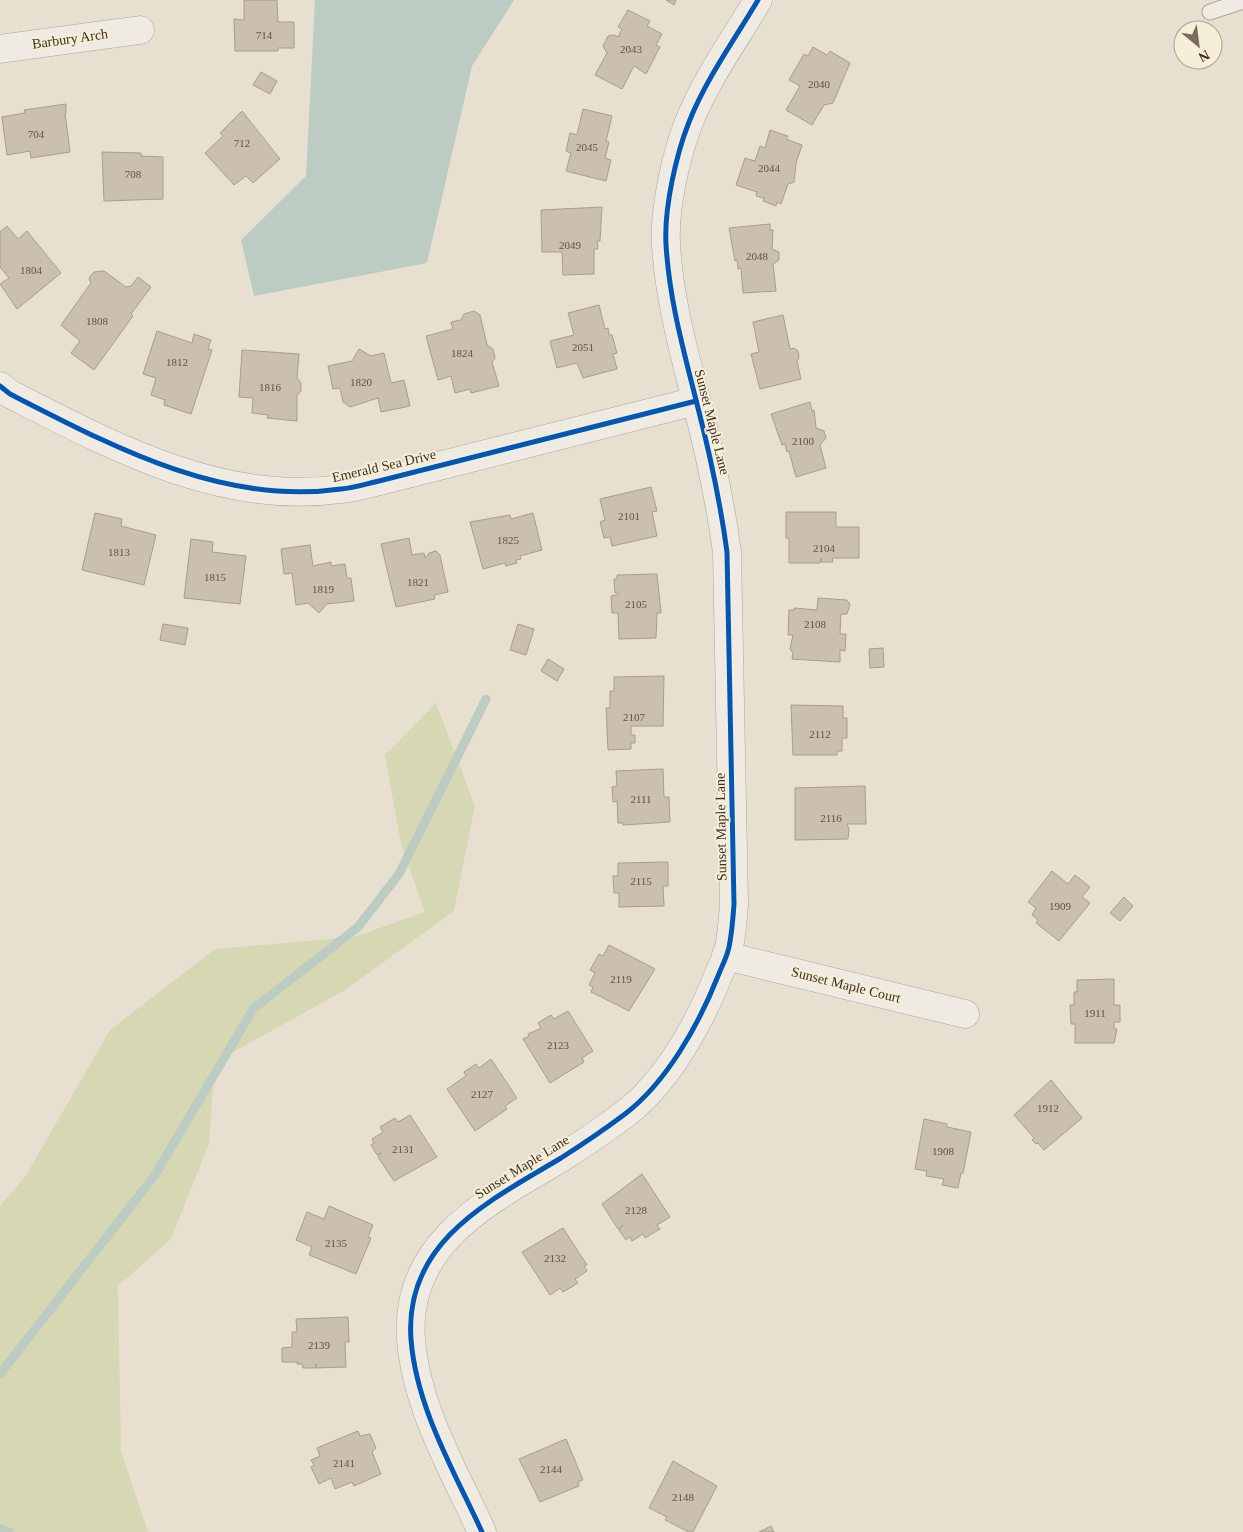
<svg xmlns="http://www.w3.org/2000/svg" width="1243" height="1532" viewBox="0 0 1243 1532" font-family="Georgia,serif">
	<rect width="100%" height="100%" fill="#e7e0d1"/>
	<path fill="#d6d7b3" d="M436,703L475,806L454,911L345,990L215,1062L209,1144L171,1239L118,1286L121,1451L148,1532H0V1206L25,1177L110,1030L215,949L354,937L425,912L401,844L385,755Z"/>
	<path fill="#bcccc2" d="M315,0H514L472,66L427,263L254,296L241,240L306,176Z"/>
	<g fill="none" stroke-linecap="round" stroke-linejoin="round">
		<g stroke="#bcccc2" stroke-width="9">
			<path d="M0,1374L155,1175L253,1009L358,927L399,874L486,699"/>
			<path d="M0,1529L9,1532"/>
		</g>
	</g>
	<g fill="#cbbfb2" stroke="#a89c90">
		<path d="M244,0H277L278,22H294V48H278V51H235L234,19L244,20Z"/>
		<path d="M666,0H676L674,5Z"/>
		<path d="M628,10L650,21L647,26L662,34L656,45L660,47L646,74L634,66L622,89L595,75L607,53L603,46L608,36L614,35L618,37L622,29L618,27Z"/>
		<path d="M813,47L827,55L830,51L850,63L833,103L824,105L812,125L786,110L800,86L789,80L804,54L808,56Z"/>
		<path d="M261,72L277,81L270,94L253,85Z"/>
		<path d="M66,104V113H65L70,152L31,158L30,151L7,155L2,117L25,113L24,110Z"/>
		<path d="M583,109L612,116L606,141L609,142L605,158L611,160L606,181L566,171L571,153L566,151L570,133L577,135Z"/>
		<path d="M242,111L280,159L253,183L246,176L234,185L205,153L223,136L220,133Z"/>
		<path d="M770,130L788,136L786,139L802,145L796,163L794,182L788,184L781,204L777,202L776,206L763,201L764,198L756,196L757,192L736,185L745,158L755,161L760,146L765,148Z"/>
		<path d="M102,152L141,153V156L163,157V199L104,201Z"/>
		<path d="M602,207L600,241H597L598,249H594V274L563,275L562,252H542L541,210Z"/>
		<path d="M770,224V230H773L772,249L779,252V260L773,264L776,291L743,293L741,268L738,269L737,260L735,261L729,228Z"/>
		<path d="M7,226L18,239L27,231L61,273L17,309L0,284L9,278L0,267V232Z"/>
		<path d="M104,271L126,287L131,286L138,277L151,287L131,314L133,316L94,370L71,353L80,341L61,325L91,283L89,278L94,272Z"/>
		<path d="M599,305L605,329L608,328L609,335H612L617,353L613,354L617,369L583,378L577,363L557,368L550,341L574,335L568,313Z"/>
		<path d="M474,311L480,315L487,345L493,349L495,358L492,362L499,386L471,393L470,389L455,393L451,376L438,380L426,336L453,329L451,322L461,320L464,314Z"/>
		<path d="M783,315L790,349L794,348L798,351L799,358L797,361L801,379L760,389L751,354L759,352L753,322Z"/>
		<path d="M157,331L192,343L194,334L211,340L208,349L212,350L191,414L164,405L165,400L151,395L156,378L143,374Z"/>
		<path d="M359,349L371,356L384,353L391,383L404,380L410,406L381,412L378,398L350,407L343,402L340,388L333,389L328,366L352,361Z"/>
		<path d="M242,350L299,354L297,378L301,383V391L297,396V421L267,418L268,415L252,413L253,398L239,397Z"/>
		<path d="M810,402L812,411L814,410L816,428L824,431L826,438L820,445L826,468L796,477L789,451L787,452L785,444L782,445L771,414Z"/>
		<path d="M651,487L657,511L652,512L657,536L612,546L610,537L604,538L600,522L605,520L600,499Z"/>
		<path d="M786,512H836V527H859V558H832L833,562H821V558L820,563H789V538H786Z"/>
		<path d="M95,513L122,519L121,526L156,535L144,585L82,570Z"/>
		<path d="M533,513L542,550L520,556L521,559L516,560L517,563L506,566L505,563L483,569L470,522L510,515L511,519Z"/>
		<path d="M409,538L412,555L424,553L425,558L429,553L436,551L440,555L448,592L434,595L435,599L396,607L381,544Z"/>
		<path d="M191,539L213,542L212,552L246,556L240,604L184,598Z"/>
		<path d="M310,545L313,566L331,562V566L345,564L347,578H351L354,601L327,604L319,613L308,603L296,605L292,573L284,574L281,549Z"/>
		<path d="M657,574L661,613H657L656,638L619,639L618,613H612L611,596L618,595V593H615L614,579H617V575Z"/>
		<path d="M818,598L847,600L850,604L847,614H841L840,634H846L845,651L840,650V662L792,659L793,653L790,649L793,635H788L789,610H794V608L817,610Z"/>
		<path d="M163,624L188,628L185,645L160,640Z"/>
		<path d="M518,624L534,629L526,655L510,650Z"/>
		<path d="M883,648L884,667L870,668L869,649Z"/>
		<path d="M548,659L564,669L557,681L541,671Z"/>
		<path d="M664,676L663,726H631V735H635V743H631V749L608,750L606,708H610V691H614V677Z"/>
		<path d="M791,705L843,706V718H847V738H842V751H837V755H793Z"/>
		<path d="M663,769L664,797H669L670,822L623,825V823H618L617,801L613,802L612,787L617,786L616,771Z"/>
		<path d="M865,786L866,824H847L849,829L848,839L795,840V788Z"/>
		<path d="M668,862V886H663L664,906L619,907V893H614L613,876H618V863Z"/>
		<path d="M1052,871L1068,884L1075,875L1090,887L1082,897L1090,903L1059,941L1036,923L1038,920L1032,915L1036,908L1028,902Z"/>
		<path d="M1124,897L1133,906L1120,921L1110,913Z"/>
		<path d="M609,945L655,969L629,1011L591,992L593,987L589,985L595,973L590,970L599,954L603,956Z"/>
		<path d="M1114,979V1005H1120V1022H1114V1029H1117L1114,1043H1075V1024H1071L1070,1005H1074V992H1077V980Z"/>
		<path d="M568,1011L593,1051L582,1058L584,1062L550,1083L523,1039L529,1036L528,1034L541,1028L538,1023L551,1015L554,1019Z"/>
		<path d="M491,1059L517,1098L505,1106L507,1109L475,1131L447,1089L466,1076L464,1072L476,1064L479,1068Z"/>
		<path d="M1051,1080L1082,1118L1044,1150L1038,1143L1036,1144L1032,1140L1034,1138L1014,1115Z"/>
		<path d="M410,1115L437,1157L394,1181L378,1157L381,1153L377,1155L371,1145L374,1143L372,1139L383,1132L380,1127L395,1118L398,1122Z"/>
		<path d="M924,1119L947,1124V1127L971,1132L963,1173H961L958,1188L942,1185L944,1179L926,1176L927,1171L915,1169Z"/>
		<path d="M642,1174L670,1217L657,1225L660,1229L645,1238L643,1234L632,1241L630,1237L626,1240L619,1230L623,1225L618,1229L602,1204Z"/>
		<path d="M329,1206L373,1225L368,1237L371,1238L356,1274L309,1255L312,1247L296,1240L307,1212L324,1219Z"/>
		<path d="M563,1228L587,1265L584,1266L587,1271L575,1279L578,1283L563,1292L560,1288L550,1295L522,1252Z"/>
		<path d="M348,1317L349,1342H345L346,1367L316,1368V1364L315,1368H303L302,1364H297V1362H282V1348L292,1347V1332H297L296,1319Z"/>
		<path d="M358,1431L360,1436L370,1434L376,1448L372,1452L381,1474L354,1486L352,1482L335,1489L331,1478L319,1484L311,1467L314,1465L311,1460L320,1456L317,1448Z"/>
		<path d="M566,1439L583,1480L578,1482L579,1486L540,1502L519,1459Z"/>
		<path d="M673,1461L717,1486L693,1532H689L665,1520L667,1517L649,1508Z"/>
		<path d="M771,1526L774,1532H759Z"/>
	</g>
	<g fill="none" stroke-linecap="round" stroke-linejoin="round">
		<g stroke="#ada599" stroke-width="17">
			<path id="lane" d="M1210,12L1243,1"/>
		</g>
		<g stroke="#ada599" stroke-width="29">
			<g id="street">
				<path d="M0,49L140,30"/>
				<path d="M0,386L10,394C112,446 222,506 341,489C354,488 366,484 379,481L696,401"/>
				<path d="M726,956L965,1014"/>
				<path d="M482,1532C454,1471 416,1407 411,1339C404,1241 491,1200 561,1158C583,1144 605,1129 625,1114C667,1082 699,1024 718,976C722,966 727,957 729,947C732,933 733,918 734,904L727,552C720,500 709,450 696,400C683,348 669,298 666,244C664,208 676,155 689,122C706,79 735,39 758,0"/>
			</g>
		</g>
		<use href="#lane" stroke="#efebe3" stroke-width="15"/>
		<use href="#street" stroke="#efebe3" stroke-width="28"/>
		<g stroke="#f7eed8" stroke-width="8">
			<g id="cycleway">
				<path d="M0,386L10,394C112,446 222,506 341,489C354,488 366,484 379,481L696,401"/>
				<path d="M482,1532C454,1471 416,1407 411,1339C404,1241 491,1200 561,1158C583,1144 605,1129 625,1114C667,1082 699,1024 718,976C722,966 727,957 729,947C732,933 733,918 734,904L727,552C720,500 709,450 696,400C683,348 669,298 666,244C664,208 676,155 689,122C706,79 735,39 758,0"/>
			</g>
		</g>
		<use href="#cycleway" stroke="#0057b8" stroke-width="5"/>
	</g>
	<g text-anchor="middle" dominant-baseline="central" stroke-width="4" stroke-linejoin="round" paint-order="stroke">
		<g font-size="11" fill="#605244">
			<text x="264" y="35">714</text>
			<text x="631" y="49">2043</text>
			<text x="819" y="84">2040</text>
			<text x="36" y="134">704</text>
			<text x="242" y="143">712</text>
			<text x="587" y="147">2045</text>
			<text x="769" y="168">2044</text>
			<text x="133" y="174">708</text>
			<text x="570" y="245">2049</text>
			<text x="757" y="256">2048</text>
			<text x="31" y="270">1804</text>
			<text x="97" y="321">1808</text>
			<text x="583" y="347">2051</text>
			<text x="462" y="353">1824</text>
			<text x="177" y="362">1812</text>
			<text x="361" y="382">1820</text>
			<text x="270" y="387">1816</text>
			<text x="803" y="441">2100</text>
			<text x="629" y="516">2101</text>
			<text x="508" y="540">1825</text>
			<text x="824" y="548">2104</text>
			<text x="119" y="552">1813</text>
			<text x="215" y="577">1815</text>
			<text x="418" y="582">1821</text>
			<text x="323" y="589">1819</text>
			<text x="636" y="604">2105</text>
			<text x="815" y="624">2108</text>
			<text x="634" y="717">2107</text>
			<text x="820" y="734">2112</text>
			<text x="641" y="799">2111</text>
			<text x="831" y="818">2116</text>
			<text x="641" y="881">2115</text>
			<text x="1060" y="906">1909</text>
			<text x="621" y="979">2119</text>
			<text x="1095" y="1013">1911</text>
			<text x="558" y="1045">2123</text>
			<text x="482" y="1094">2127</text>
			<text x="1048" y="1108">1912</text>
			<text x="403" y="1149">2131</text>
			<text x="943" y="1151">1908</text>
			<text x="636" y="1210">2128</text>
			<text x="336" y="1243">2135</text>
			<text x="555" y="1258">2132</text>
			<text x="319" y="1345">2139</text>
			<text x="344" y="1463">2141</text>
			<text x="551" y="1469">2144</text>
			<text x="683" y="1497">2148</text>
		</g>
		<g font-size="14" fill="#3d2e20" stroke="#f7eed8">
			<text transform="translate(70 39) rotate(-8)">Barbury Arch</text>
			<text transform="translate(712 422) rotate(76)">Sunset Maple Lane</text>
			<text transform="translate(384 466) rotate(-13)">Emerald Sea Drive</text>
			<text transform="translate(721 827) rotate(-91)">Sunset Maple Lane</text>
			<text transform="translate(846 985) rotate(14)">Sunset Maple Court</text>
			<text transform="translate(522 1167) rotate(-32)">Sunset Maple Lane</text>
		</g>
	</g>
	<g transform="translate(1198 45) rotate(151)"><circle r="24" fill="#f7eed8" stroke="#ada18e"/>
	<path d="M0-4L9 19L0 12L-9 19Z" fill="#786c5e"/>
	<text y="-8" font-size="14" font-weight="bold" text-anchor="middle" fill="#3d2e20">N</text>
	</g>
</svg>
